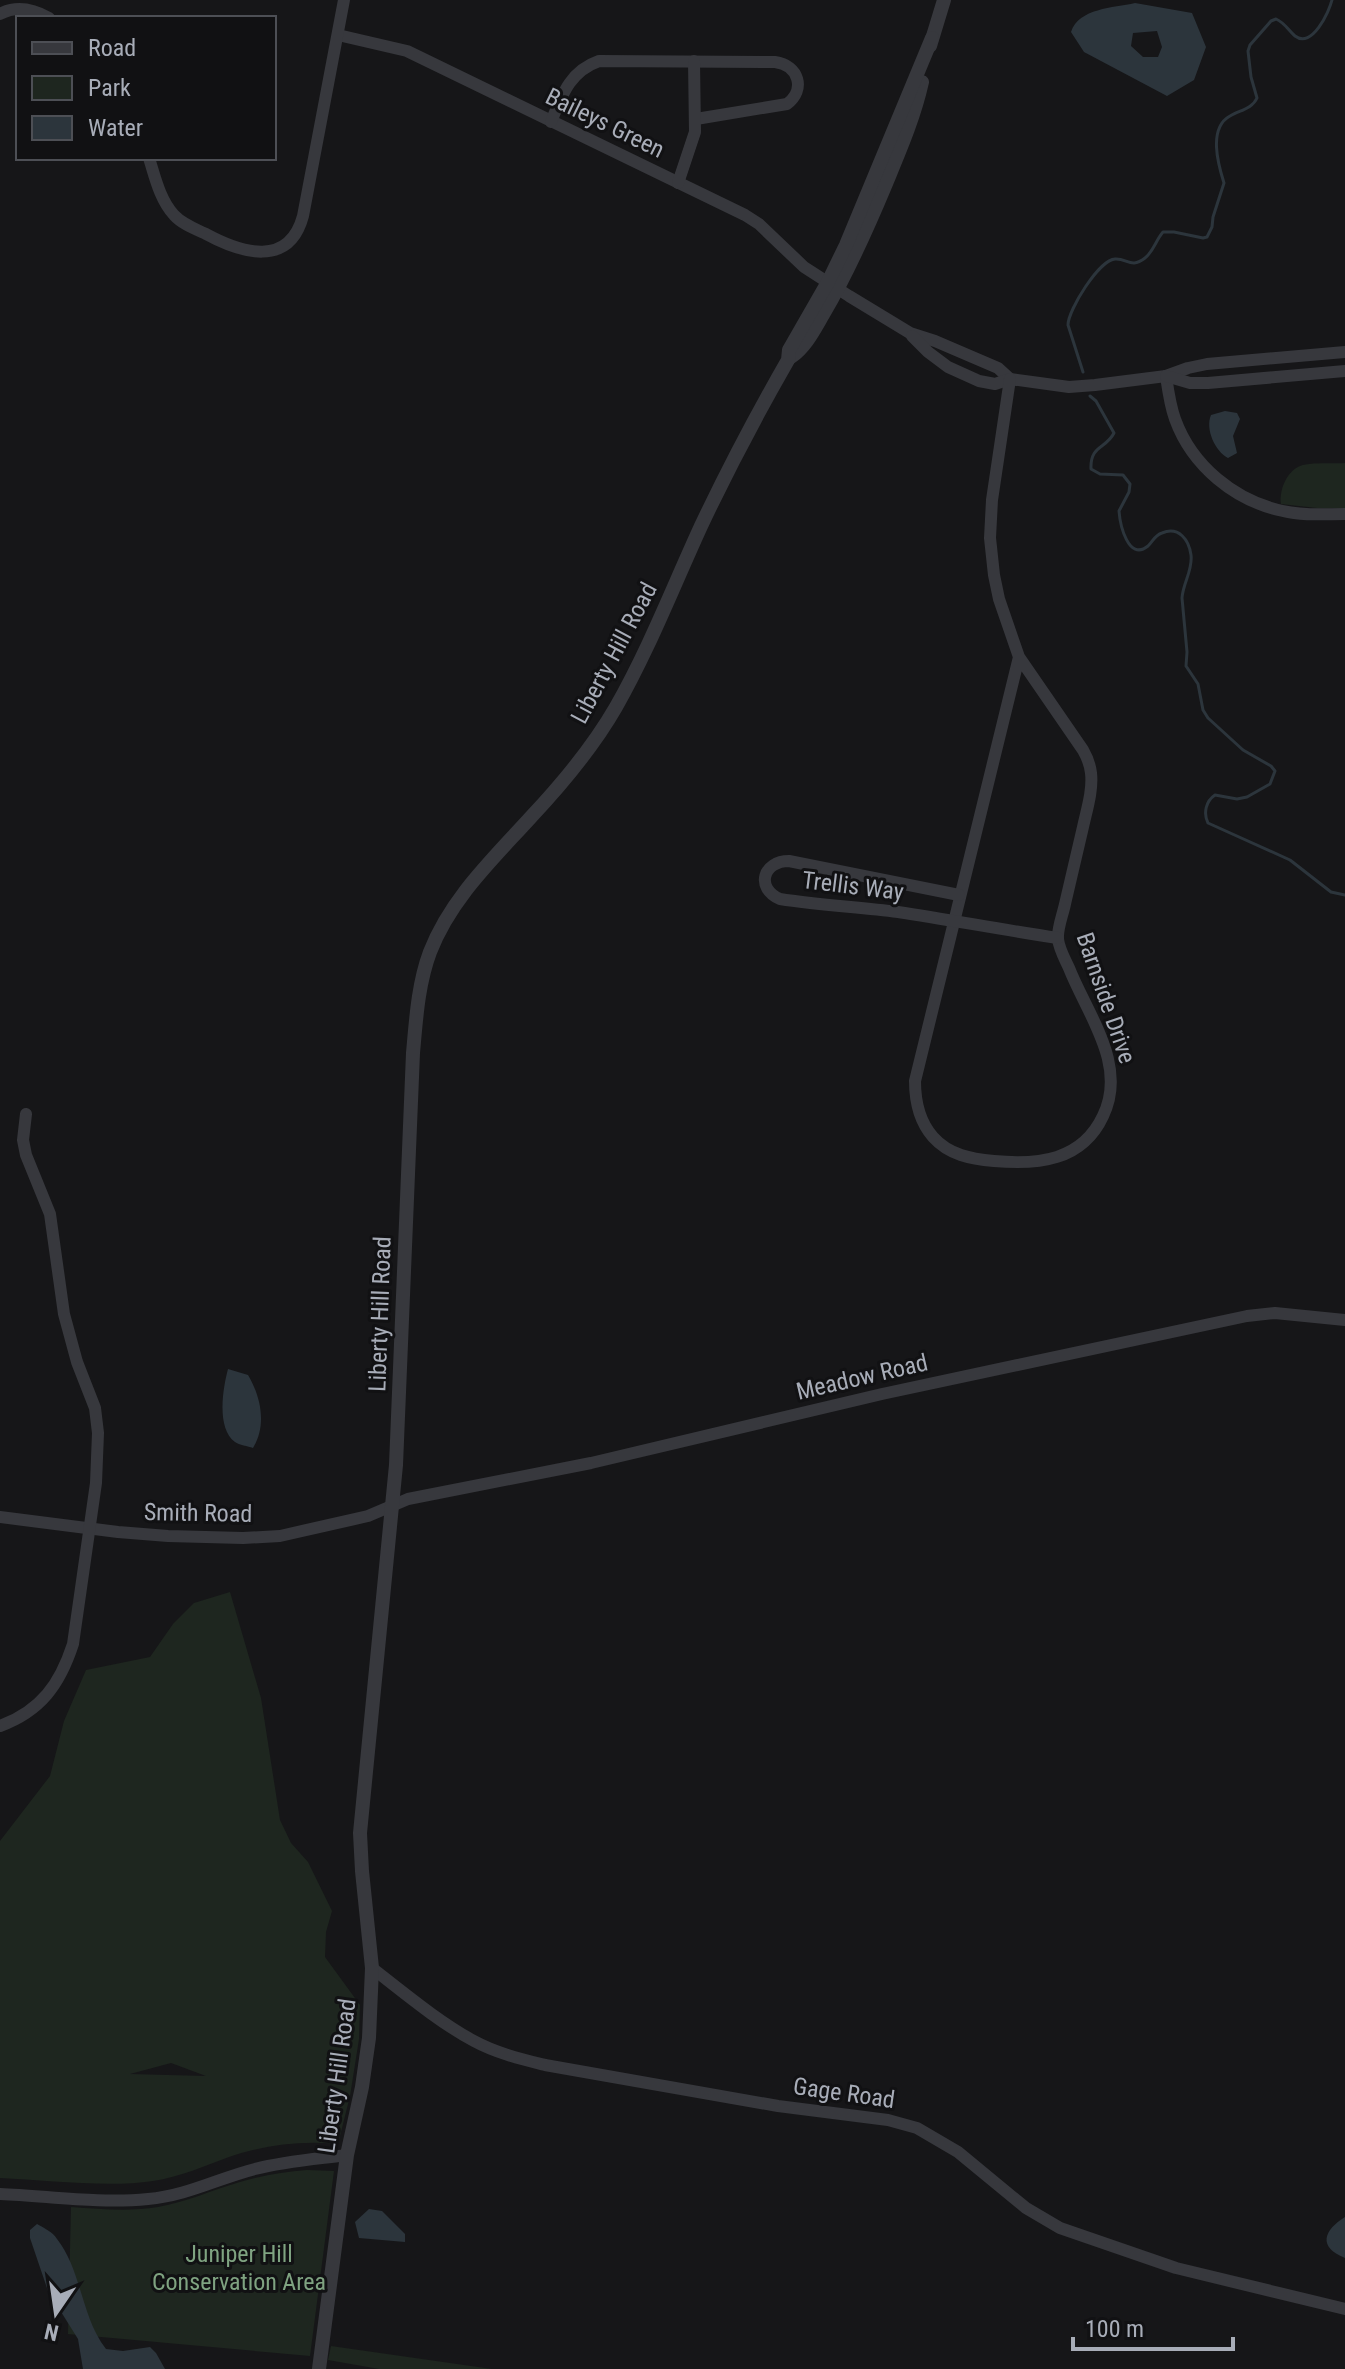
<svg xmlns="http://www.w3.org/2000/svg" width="1345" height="2369" viewBox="0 0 1345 2369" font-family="'Roboto Condensed',sans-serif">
	<rect width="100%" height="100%" fill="#161618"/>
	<g fill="#1e261f" fill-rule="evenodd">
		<path d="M1345,463V508H1317L1281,504C1279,491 1286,472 1300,466C1310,462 1333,464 1345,463Z"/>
		<path d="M230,1592L261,1698L280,1820L291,1843L308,1862L332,1911L326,1932L325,1957L360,2005L359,2039L350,2096L338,2144C302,2140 263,2145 229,2157C204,2166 180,2177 153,2181C108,2188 47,2180 0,2178V1841L50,1776L64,1721L86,1670L150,1657L173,1624L194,1603ZM171,2063L206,2076L130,2074Z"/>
		<path d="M307,2170L334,2171L310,2356L68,2334L71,2207C100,2209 129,2212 158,2207C187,2202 212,2190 240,2182C263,2175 285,2172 307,2170Z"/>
		<path d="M331,2346L492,2369H379L328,2360Z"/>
	</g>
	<g fill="#2c353c" fill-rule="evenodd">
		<path d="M1135,3L1192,13L1206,47L1194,80L1167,96L1084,52L1071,32C1079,8 1113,8 1135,3ZM1157,31L1162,47L1158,57H1143L1131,46L1133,33Z"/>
		<path d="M1225,411L1237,413L1240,419L1233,436L1237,453L1228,458C1215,451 1205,429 1211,415Z"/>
		<path d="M228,1369L248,1375C261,1397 267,1425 253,1448C248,1446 239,1445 235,1442C216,1428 223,1388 228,1369Z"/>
		<path d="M369,2209L382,2211L405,2234V2242L359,2238L355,2222Z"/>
		<path d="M1345,2217V2258C1317,2247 1324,2230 1345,2217Z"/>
		<path d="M37,2224C44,2228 53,2232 57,2239C82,2271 81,2317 106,2349L123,2351L150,2347L156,2353L165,2369H83L78,2339L48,2291L30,2238V2230Z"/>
	</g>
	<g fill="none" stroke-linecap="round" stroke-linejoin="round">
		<g stroke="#2c353c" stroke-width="3">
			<path d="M1083,372L1068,325C1068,310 1099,260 1115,259C1127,258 1131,269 1145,258C1153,252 1156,240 1163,232H1174L1203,238L1207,237L1212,227L1213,217L1224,183C1218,164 1208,128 1230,116C1240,110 1252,109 1257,98L1251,77L1248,51L1250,45L1271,21L1276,19C1285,23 1288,30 1295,36C1312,49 1329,12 1332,0"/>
			<path d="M1090,396L1096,401L1114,433C1106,449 1090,445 1091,469L1100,474L1123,475L1130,484L1129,492L1119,511C1120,524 1128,562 1148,546C1153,541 1155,535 1162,533C1179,526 1189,540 1191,555C1193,570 1183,583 1182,598L1187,652L1186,666L1198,684L1203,710L1208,718L1243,750L1271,766L1275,771L1270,784L1247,797L1237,799L1215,795C1206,801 1203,813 1208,823L1290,860L1331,892L1345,895"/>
		</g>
		<g stroke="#37383d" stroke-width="12">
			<path d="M0,14C17,5 33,9 49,18"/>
			<path d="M338,35L407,51L745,215L759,224L804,267L849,296L910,333L935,341L998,368L1010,379"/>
			<path d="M551,122C562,95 570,71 599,61L775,62C799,65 806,90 787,104L696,119"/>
			<path d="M149,158C155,177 160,200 174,215C182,224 195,229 206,234C241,253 289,268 303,216L344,0"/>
			<path d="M678,183L695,132L694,61"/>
			<path d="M912,336L928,352L948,367L979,381L995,384L1010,379L1069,387L1095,385L1166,376L1188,368L1207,364L1345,352"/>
			<path d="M1166,376C1168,390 1170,405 1175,419C1192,466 1235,501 1283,511C1303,516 1325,514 1345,514"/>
			<path d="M1166,376L1190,383H1208L1345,371"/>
			<path d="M1010,379L992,500L990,538L994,575L999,599L1019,657L1083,750C1087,757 1090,764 1091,773C1093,790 1087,809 1083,827C1077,852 1071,878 1065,904C1063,914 1057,929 1058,939C1059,949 1065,959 1069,968C1087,1014 1128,1065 1103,1116C1082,1161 1038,1165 994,1161C971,1159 949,1155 933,1137C919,1121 915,1101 915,1081L1019,657"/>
			<path d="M959,895L789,861C763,861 755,888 780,899C819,905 858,907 898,912C951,920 1004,930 1058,938"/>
			<path d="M0,1517L118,1532L168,1536L243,1538L280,1536L368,1516L408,1499L591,1463L882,1394L1247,1316L1275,1313L1345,1320"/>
			<path d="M0,1726C41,1711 60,1684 73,1644L96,1483L98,1433L95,1408L77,1362L64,1314L50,1214L26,1155L23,1140L26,1114"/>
			<path d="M372,1968C403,1992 440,2023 474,2041C496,2053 521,2059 545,2065L778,2106L888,2120L917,2128L958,2152L1026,2208L1060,2228L1176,2268L1345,2309"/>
			<path d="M0,2194C49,2196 100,2204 148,2199C186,2196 219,2178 255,2169C285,2161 316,2159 347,2155"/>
		</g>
		<g stroke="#37383d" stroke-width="14">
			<path d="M930,46L944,0"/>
			<path d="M791,357C806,347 815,328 824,313C848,272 867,229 885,186C899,152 914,118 922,82"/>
			<path d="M319,2369L347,2155L362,2087L369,2038L372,1968L362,1871L360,1833L396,1465L413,1053C416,1020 418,984 430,952C451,898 493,859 531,817C562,784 593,747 616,707C649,649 673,587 701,526C728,469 757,414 788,360L789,350L828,282L846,245L932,38"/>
		</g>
	</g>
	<g text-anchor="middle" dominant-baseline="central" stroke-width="6" stroke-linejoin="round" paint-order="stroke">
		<g font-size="24" fill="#a8adb8" stroke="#111113">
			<text transform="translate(605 123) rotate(26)">Baileys Green</text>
			<text transform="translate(614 653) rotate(-62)">Liberty Hill Road</text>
			<text transform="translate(853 886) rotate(7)">Trellis Way</text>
			<text transform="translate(1106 998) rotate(71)">Barnside Drive</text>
			<text transform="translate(380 1314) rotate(-88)">Liberty Hill Road</text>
			<text transform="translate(862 1377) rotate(-13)">Meadow Road</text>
			<text transform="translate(198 1513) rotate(1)">Smith Road</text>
			<text transform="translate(337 2076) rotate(-82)">Liberty Hill Road</text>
			<text transform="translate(844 2093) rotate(8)">Gage Road</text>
		</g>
		<g font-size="24" fill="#7fa381" stroke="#111113">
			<text x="239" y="2254">Juniper Hill<tspan x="239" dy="28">Conservation Area</tspan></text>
		</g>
	</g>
	<rect x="16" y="16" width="260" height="144" fill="#111113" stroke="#4d4f55" stroke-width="2"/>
	<rect x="32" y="42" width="40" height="12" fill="#37383d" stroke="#4d4f55" stroke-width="2"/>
	<text x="88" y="56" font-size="24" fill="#a8adb8">Road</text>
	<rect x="32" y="76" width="40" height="24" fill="#1e261f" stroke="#4d4f55" stroke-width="2"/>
	<text x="88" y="96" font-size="24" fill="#a8adb8">Park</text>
	<rect x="32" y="116" width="40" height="24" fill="#2c353c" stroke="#4d4f55" stroke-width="2"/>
	<text x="88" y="136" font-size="24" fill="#a8adb8">Water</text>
	<g transform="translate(56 2313) rotate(193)" stroke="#111113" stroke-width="6" paint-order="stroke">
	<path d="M0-6L14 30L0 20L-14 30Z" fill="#a8adb8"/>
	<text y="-12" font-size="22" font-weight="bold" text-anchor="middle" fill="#a8adb8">N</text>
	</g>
	<path d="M1073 2337v12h160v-12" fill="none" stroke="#a8adb8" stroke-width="4"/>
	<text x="1085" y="2337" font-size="24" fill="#a8adb8" stroke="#111113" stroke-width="6" paint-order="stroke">100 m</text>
</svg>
